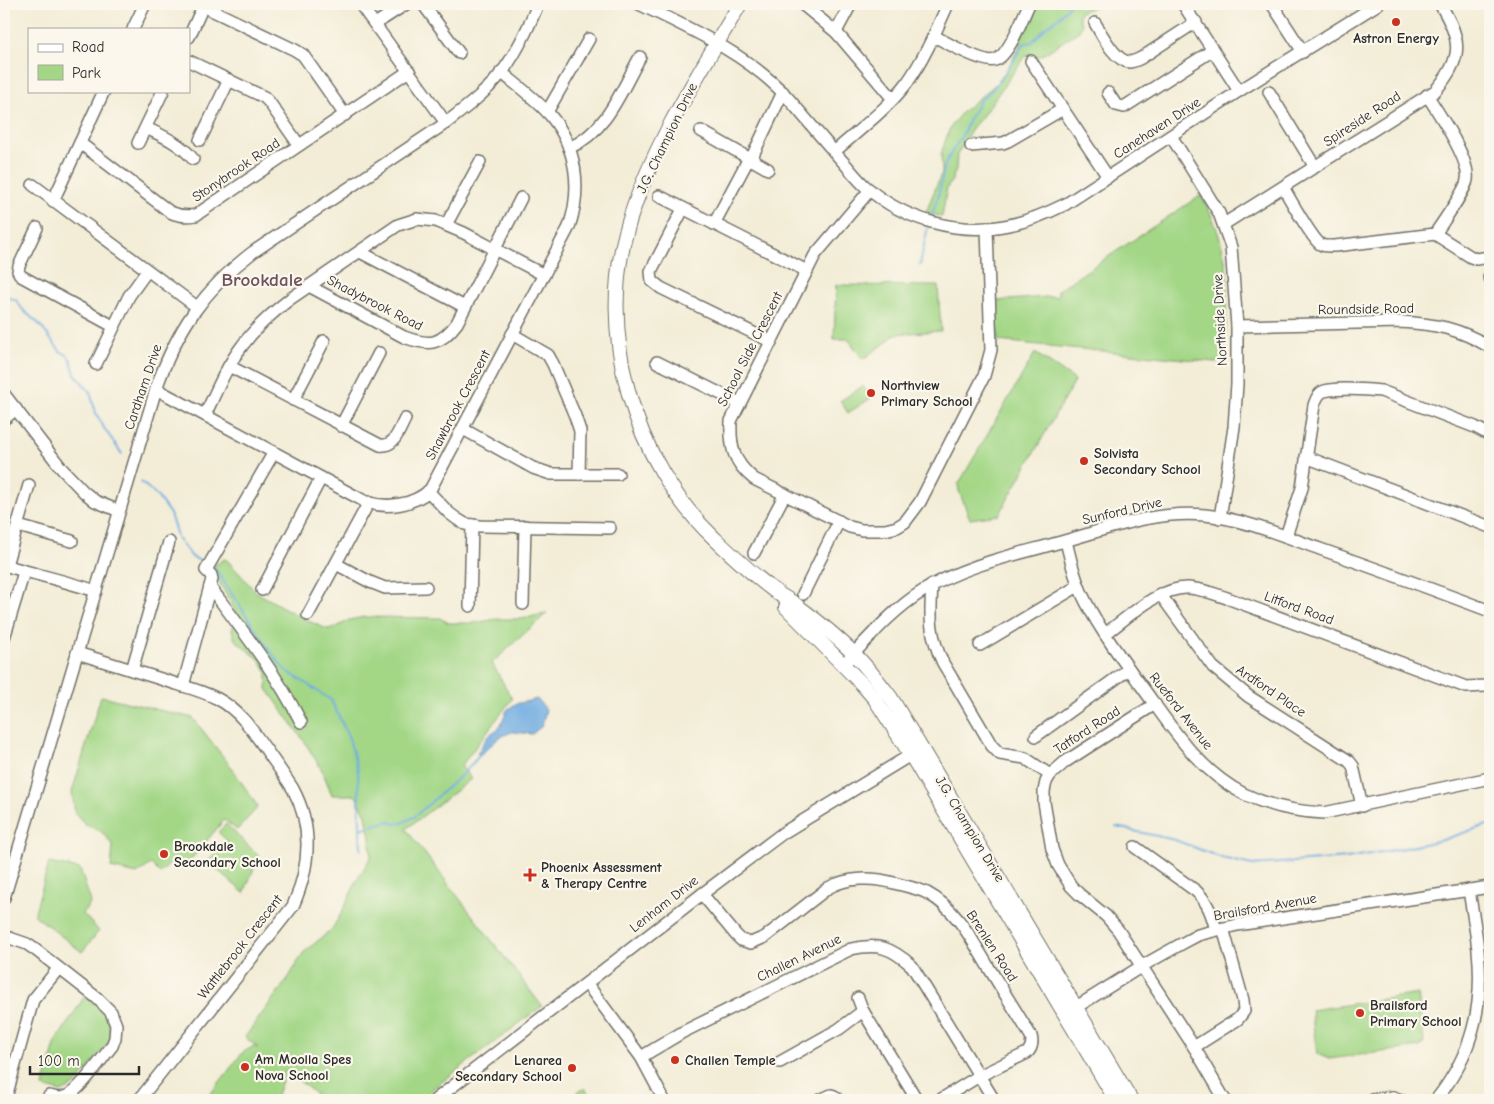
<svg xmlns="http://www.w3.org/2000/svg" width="1494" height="1104" viewBox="0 0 1494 1104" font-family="'Comic Neue',sans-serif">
	<rect width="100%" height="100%" fill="#fbf7ec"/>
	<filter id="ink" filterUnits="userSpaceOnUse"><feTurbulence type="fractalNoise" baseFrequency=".02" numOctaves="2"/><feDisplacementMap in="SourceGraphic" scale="10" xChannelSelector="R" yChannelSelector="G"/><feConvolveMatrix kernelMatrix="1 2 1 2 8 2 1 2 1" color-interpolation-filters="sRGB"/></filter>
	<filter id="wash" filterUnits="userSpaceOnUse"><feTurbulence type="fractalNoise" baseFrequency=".0096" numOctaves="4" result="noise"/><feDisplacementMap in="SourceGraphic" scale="20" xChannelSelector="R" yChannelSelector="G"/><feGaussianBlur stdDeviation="1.12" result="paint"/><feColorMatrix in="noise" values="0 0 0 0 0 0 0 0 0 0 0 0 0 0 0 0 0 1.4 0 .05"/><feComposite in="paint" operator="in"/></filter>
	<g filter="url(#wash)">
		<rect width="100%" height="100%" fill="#f3edd7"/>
		<g fill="#a3d786" stroke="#678158">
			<path d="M1036,4H1105C1097,8 1087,8 1079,13V17L1082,26L1079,31L1041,56L1026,55L981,118L973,127L957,155L956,169L952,180L947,188L942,217L926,212L942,172L941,154L949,130L954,122L963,111L1002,79L1019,47L1022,34Z"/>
			<path d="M1201,195C1215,220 1224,245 1227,274L1225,363L998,341L996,301L1058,296V290Z"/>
			<path d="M836,285L938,286L941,331L895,334L884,344L863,359L848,339H834Z"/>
			<path d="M1035,353L1075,380L999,515L970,519L959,491L958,485Z"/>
			<path d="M863,386L871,398L848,413L840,401Z"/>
			<path d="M224,559L227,560L256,592L304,619L327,629L335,628L349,620L364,617L440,618L449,623H474L497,619H522L547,613L492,663L512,699L461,766L471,779L406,829L542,1006L418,1100H323L286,1070L275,1100H209L212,1092L242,1053L254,1046L258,1048L245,1037L289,977L303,953L332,929L342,912L358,878L371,857L370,838L366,815L356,796L354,795H332L322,770L304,741L267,689V673L260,660L235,640L232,630L237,614L214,573V566Z"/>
			<path d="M101,696L193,718L232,768L258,807L237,830L224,820L183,869L172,862L160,873L151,864L137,874L111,868L113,846L102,832L85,824L75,813L72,792Z"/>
			<path d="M226,824L259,856L244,893L207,861L227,841L218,832Z"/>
			<path d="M49,863L80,869L91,902L83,914L99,931L82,952L34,915Z"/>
			<path d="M1418,994L1424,1043L1420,1047L1329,1059L1317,1054L1311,1010Z"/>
			<path d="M85,996L106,1012L112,1036L109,1041L76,1085L61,1092L43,1087L56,1041Z"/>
			<path d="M585,1088L593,1100H566Z"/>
		</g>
		<path fill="#6face1" stroke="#4d6c86" d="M537,699L546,709L542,726L532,734L512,732L500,737L479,756L477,753L488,736L500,727L507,710L515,704Z"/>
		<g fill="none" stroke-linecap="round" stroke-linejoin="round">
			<g stroke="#6face1" stroke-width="2">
				<path d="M931,217L938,197L945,165L952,151L962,136L969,119L975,110L980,100L992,90L1014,60L1023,44L1032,42L1045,28L1059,17L1070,4"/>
				<path d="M920,265L928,226"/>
				<path d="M4,296L16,300L23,310L39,324L60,351L67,355L71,360L75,374L90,392L96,413L104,428L122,454"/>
				<path d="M141,482L157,496L170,514L178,539L192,557L205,563"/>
				<path d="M211,567L216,570L270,651L284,669L331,700L349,738L358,771L361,850"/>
				<path d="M1116,827L1175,840L1222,858L1252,865L1347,858L1405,848L1442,840L1490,824"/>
				<path d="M360,829L389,821L393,824L402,823L414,817L464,773L479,756"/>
			</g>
		</g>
	</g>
	<g filter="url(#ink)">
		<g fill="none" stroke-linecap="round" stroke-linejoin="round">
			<g stroke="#716f67" stroke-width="14">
				<g id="minor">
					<path d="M360,4L446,123"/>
					<path d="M423,4L459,53"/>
					<path d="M639,4C691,29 749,55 788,98C807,120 826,143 845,164C852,172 858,180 866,187C904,220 959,236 1009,225C1029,221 1048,213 1066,204L1239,91L1378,4"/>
					<path d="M802,4L836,32L893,99"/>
					<path d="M1183,4L1239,91"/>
					<path d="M1272,4L1303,52"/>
					<path d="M203,6L295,50L303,55L345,115"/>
					<path d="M1095,23C1102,35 1115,61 1129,62C1133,62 1137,60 1141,58L1196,22"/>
					<path d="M375,24L406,4"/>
					<path d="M133,29L145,4"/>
					<path d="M836,32L851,4"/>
					<path d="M934,36C945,42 984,64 995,60C1009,56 1023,17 1029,4"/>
					<path d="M189,37L204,4"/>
					<path d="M189,61L264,97L269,102L299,145"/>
					<path d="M1031,61L1108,177"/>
					<path d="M1269,92L1315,167"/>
					<path d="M1108,93L1116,105L1124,107L1213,50"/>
					<path d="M547,112L589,39"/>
					<path d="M146,128C163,136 181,144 193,159"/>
					<path d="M701,131L768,169"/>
					<path d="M1171,136L1219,213L1231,247L1237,326V384L1234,427L1220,518"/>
					<path d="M200,140L229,80"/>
					<path d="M80,143L170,212C179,216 186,217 196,215L409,71"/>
					<path d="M138,143L163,91"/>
					<path d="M971,146L1003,143L1008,141L1063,109"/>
					<path d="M569,148C607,131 621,91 640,57"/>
					<path d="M834,152C859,130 887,109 907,83C924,59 936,31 948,4"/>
					<path d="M751,159L783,92"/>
					<path d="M33,185L197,307"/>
					<path d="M1283,187C1290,199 1311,237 1320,244C1324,247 1329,246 1335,246L1435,234C1442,223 1466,190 1467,180C1471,161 1438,112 1427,95"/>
					<path d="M870,190L815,255L731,421C730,447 733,462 754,479L850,527L862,530H885L897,527L905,522L920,502L984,376L991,350L987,228"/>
					<path d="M659,196L807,271"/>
					<path d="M53,201L104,91"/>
					<path d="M683,209L651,271L652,281L661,288L770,341"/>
					<path d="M714,224L749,158"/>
					<path d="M1224,224L1435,91C1464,58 1462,40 1440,4"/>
					<path d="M446,225L480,162"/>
					<path d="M37,228L19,266L18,271L21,276L113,326"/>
					<path d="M1435,234L1471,257L1476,259L1490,257"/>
					<path d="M360,252L465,307"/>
					<path d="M1489,277H1490"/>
					<path d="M309,286L404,337C429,346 440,346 457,323L521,198"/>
					<path d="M1237,326L1400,322C1436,324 1458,328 1490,347"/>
					<path d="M512,334L548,355L553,364L575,416L580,431L579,474"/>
					<path d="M657,362L739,403"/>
					<path d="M96,364L129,296L147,271"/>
					<path d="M229,366L380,445C395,447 399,430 405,419"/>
					<path d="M156,389L366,502C388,509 413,505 430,490L569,227C582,189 577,147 550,115C536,99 518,86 501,72"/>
					<path d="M4,394L62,469L84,492L95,501L119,511"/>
					<path d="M293,400L324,341"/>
					<path d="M205,415C216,392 226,367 242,346C255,328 272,313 290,299L398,225L417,219L436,221L464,233L544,275"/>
					<path d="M4,419L16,409"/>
					<path d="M341,426L379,353"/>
					<path d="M463,429L533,468L551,474H618"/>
					<path d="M1306,457L1490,527"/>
					<path d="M428,491L449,513L457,519L465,524L480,526L610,528"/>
					<path d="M18,526L72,541"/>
					<path d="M1286,536L1302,488L1314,405C1316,400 1317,395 1322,392C1331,387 1370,390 1381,391L1475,427L1490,435"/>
					<path d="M1066,541C1071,562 1076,583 1086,602C1101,631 1121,658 1140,684C1170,725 1197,770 1244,794C1269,806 1297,812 1324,813L1490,778"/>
					<path d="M754,553L785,494"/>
					<path d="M336,564L370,582L385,588L426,587"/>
					<path d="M4,565C34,574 65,581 96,591"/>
					<path d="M6,565L29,485"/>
					<path d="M932,585C930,616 929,634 943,663L992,746L1000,754L1025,758L1050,775"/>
					<path d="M210,587C243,631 276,673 301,722"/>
					<path d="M262,590L321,478"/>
					<path d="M803,594L839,521"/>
					<path d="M1160,594L1213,667L1248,696L1349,761L1353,766L1362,806"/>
					<path d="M523,604L525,526"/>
					<path d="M470,606L472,525"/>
					<path d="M308,615L369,502"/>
					<path d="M1105,634C1127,618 1160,586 1189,588C1202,589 1215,594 1227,598L1466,687L1486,686L1490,684"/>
					<path d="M4,638L24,572"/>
					<path d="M980,645L1078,586"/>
					<path d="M77,653C106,662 135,671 164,680C182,686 201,690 218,699C240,711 253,731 267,751C276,764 285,776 293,789C314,828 310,867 293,906L139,1100"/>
					<path d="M843,665C868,639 892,610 923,591C964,565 1015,555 1061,542C1108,529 1155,510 1205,515C1243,519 1284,536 1320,549C1377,569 1434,590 1490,611"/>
					<path d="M132,670L169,542"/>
					<path d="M183,686L212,579L211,575L206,570L274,452"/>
					<path d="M1155,704L1065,762L1050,775L1046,782L1044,791V802L1052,849L1058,865L1071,886L1079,894L1106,916L1118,930L1194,1047L1225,1100"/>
					<path d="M1036,736L1129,669"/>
					<path d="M1135,847L1196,891C1208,902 1212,915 1216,930"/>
					<path d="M702,894L736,935L741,940L751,943L765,937L828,888C847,877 873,877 894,883C905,886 917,888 927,893C957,909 972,940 989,968C1003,991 1017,1013 1031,1036C1033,1043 1032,1048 1027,1053L979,1076L940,1100"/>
					<path d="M4,898L156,389C176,331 204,289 253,252L446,123C464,109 484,94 499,76C516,55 528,29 538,4"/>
					<path d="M4,936L27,944L37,951L97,998L111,1012L116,1025L115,1038L112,1046C102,1058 78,1094 64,1097C59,1099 54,1097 49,1096"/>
					<path d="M587,984L641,1057L664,1100"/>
					<path d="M858,998L863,1011L917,1100"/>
					<path d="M1070,1011L1142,966L1183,943L1198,935L1237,925L1490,887"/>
					<path d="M1194,1047L1238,1019L1244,1011L1243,1000L1223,928"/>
					<path d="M641,1057L683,1032L851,949C878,943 891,947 912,966L994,1100"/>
					<path d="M780,1062L839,1029L863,1011"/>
					<path d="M6,1097L33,1000L58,969"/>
					<path d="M435,1100L702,894L783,833L917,751"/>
					<path d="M820,1100L831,1095L834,1096L838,1100"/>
					<path d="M1371,1100L1393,1097L1401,1100"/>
					<path d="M1436,1100C1472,1054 1484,1008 1478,950C1476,930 1472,910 1469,890"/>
				</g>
			</g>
			<g stroke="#716f67" stroke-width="16">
				<g id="major">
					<path d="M740,4C699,74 653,144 629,222C595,331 633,462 715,539C733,556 752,574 772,589C779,595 788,599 796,605C816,620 836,636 853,653C867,667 879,682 891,698L1131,1100"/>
					<path d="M786,607L862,684L875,699L911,755L1116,1100"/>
				</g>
			</g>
			<use href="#minor" stroke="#fff" stroke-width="11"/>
			<use href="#major" stroke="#fff" stroke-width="14"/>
		</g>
	</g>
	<g fill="#c8321e" stroke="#fbf7ec" stroke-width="2">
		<circle cx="1396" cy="22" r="5"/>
		<circle cx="871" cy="393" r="5"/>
		<circle cx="1084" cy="461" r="5"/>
		<circle cx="164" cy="854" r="5"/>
		<path d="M527.5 867.5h5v5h5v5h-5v5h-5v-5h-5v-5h5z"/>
		<circle cx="1360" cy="1013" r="5"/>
		<circle cx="675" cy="1060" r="5"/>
		<circle cx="245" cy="1067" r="5"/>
		<circle cx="572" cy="1068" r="5"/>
	</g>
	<g text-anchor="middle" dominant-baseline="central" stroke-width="4.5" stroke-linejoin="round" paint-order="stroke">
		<g font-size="14" font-weight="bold" fill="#2b2b2b" stroke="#fbf7ec" text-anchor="start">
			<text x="1396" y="38" text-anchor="middle">Astron Energy</text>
			<text x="881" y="385">Northview<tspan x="881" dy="16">Primary School</tspan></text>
			<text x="1094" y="453">Solvista<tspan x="1094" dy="16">Secondary School</tspan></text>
			<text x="174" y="846">Brookdale<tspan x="174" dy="16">Secondary School</tspan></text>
			<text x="541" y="867">Phoenix Assessment<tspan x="541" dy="16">&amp; Therapy Centre</tspan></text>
			<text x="1370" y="1005">Brailsford<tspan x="1370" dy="16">Primary School</tspan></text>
			<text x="255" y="1059">Am Moolla Spes<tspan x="255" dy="16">Nova School</tspan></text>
			<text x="562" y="1060" text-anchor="end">Lenarea<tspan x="562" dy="16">Secondary School</tspan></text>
			<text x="685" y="1060">Challen Temple</text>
		</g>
		<g font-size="14" fill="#2b2b2b" stroke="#fbf7ec">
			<text transform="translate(1362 119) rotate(-33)">Spireside Road</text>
			<text transform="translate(1157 128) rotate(-33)">Canehaven Drive</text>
			<text transform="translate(667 138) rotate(-64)">J.G. Champion Drive</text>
			<text transform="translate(236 170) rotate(-34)">Stonybrook Road</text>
			<text transform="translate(375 303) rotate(27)">Shadybrook Road</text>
			<text transform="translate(1366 309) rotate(-1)">Roundside Road</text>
			<text transform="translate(1220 320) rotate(-93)">Northside Drive</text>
			<text transform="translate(750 349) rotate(-63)">School Side Crescent</text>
			<text transform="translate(143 387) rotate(-71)">Cardham Drive</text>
			<text transform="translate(458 405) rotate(-62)">Shawbrook Crescent</text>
			<text transform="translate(1122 511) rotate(-13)">Sunford Drive</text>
			<text transform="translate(1299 608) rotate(20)">Litford Road</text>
			<text transform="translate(1271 691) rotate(34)">Ardford Place</text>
			<text transform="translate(1181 711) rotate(52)">Rueford Avenue</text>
			<text transform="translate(1087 730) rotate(-33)">Tatford Road</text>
			<text transform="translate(970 829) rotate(59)">J.G. Champion Drive</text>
			<text transform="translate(664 904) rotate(-38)">Lenham Drive</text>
			<text transform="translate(1265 907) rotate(-10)">Brailsford Avenue</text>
			<text transform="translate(992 946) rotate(57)">Brenlen Road</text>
			<text transform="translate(240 947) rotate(-52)">Wattlebrook Crescent</text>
			<text transform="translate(799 958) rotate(-26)">Challen Avenue</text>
		</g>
		<g font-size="19" font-weight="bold" fill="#6f525f" stroke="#fbf7ec">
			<text x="262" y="280">Brookdale</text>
		</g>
	</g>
	<rect width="1494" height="1104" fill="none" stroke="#fbf7ec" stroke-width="20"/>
	<rect x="28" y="28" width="162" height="65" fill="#fbf7ec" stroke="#a8a59f"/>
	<rect x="38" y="44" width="25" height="8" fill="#ffffff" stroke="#a8a59f"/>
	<text x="72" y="52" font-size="15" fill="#2b2b2b">Road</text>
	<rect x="38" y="65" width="25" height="15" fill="#a3d786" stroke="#a8a59f"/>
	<text x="72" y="78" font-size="15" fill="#2b2b2b">Park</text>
	<path d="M30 1066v8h109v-8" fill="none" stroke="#2b2b2b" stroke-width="2.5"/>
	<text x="38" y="1066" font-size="15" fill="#2b2b2b" stroke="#fbf7ec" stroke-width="4" paint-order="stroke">100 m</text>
</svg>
